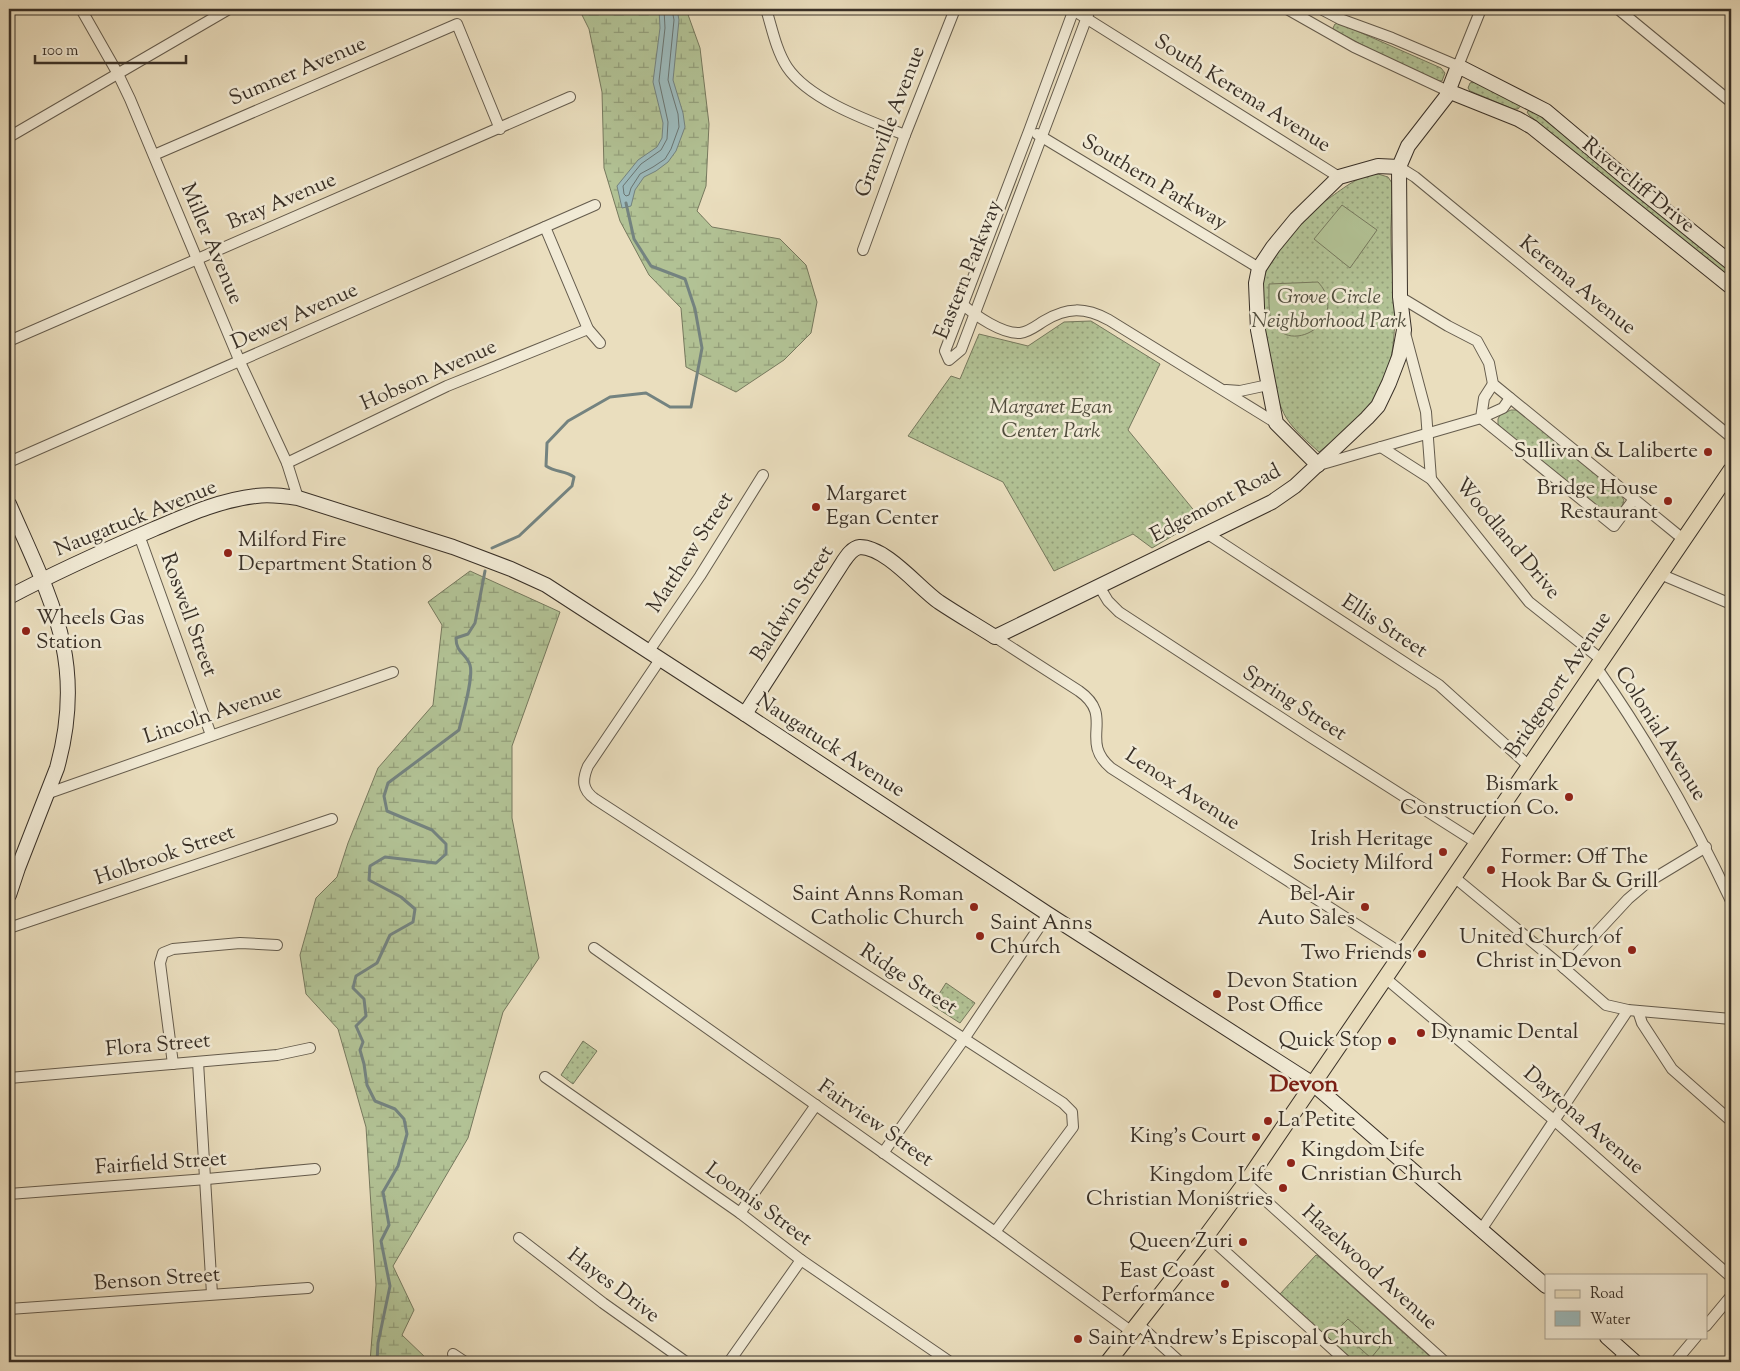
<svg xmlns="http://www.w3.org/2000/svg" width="1740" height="1371" viewBox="0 0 1740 1371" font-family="'Sorts Mill Goudy',serif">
	<defs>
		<pattern id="grass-dots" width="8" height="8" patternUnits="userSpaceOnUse" patternTransform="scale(1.25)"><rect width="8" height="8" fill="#b2c295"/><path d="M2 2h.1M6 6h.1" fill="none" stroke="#929e7a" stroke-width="1.8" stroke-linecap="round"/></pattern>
		<pattern id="wetland-marsh" width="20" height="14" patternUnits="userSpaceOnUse" patternTransform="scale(1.25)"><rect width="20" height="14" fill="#b2c295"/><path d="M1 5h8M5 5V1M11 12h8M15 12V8" fill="none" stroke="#929e7a"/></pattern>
	</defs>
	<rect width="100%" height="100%" fill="#eadebe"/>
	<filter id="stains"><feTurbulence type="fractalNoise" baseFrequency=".004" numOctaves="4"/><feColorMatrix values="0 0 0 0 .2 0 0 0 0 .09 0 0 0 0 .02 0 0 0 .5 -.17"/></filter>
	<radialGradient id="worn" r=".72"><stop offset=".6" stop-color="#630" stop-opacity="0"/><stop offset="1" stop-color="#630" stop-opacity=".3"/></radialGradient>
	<g fill="url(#grass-dots)" stroke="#76795e">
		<path d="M1339,23L1441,68L1445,73L1442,81H1438L1372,50L1334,30L1333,28L1335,24Z"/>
		<path d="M1473,82L1521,100L1522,104L1518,109H1513L1470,91L1468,88L1470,83Z"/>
		<path d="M1531,109L1731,269V282L1529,115L1527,112Z"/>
		<path d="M1378,174L1388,177L1392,183C1393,203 1390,224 1391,244C1393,308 1408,369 1357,421C1346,432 1331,442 1319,452C1308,442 1295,431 1287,419C1270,393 1257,308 1264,278C1271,250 1303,217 1325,201C1342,190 1357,175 1378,174Z"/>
		<path d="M1091,321L1160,364L1128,430L1201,519L1152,548L1133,534L1054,571L1003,482L908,436L951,376L960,379L979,334L1028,346L1064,322Z"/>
		<path d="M1511,410H1517L1620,494L1624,500C1622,510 1616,517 1606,516L1502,428L1498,424V419L1500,415Z"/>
		<path d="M946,983L975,1003L960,1023L932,1005Z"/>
		<path d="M583,1041L597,1051L573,1084L561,1075Z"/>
		<path d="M1316,1255L1318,1256L1436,1362H1353L1280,1294Z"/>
	</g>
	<g fill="url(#wetland-marsh)" stroke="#76795e">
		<path d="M579,9H686L700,48L709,124L706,186L697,211L712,227L780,239L806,265L817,302L811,333L784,360L736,392L686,367L681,308L649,275L620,221L604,168L602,92L589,29Z"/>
		<path d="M470,571L560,612L512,746V818L539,958L503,1012L468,1138L393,1266L414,1310L402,1335L427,1359V1362H370L376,1285L366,1127L338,1029L306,994L300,955L316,898L337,877L348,843L378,768L433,705L442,625L428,602Z"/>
	</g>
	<g fill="#b2c295" stroke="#76795e">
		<path d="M1342,205L1377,230L1350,268L1314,239Z"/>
		<path d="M1318,282C1351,318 1292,358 1272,322C1268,315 1269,293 1269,284Z"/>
		<path d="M1348,1319L1380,1347L1371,1358L1338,1329Z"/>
	</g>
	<path fill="#9cbabc" stroke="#748380" d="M659,9H677L679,20L673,80L683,113L685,127L676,151L668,162L656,171L644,177L635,190L631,206L622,208L617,186L638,160L657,147L662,138L663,123L653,82L660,28Z"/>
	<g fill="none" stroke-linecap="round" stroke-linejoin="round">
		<path stroke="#6a7572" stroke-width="1" d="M664,9L665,28L659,81L668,122L667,139L661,150L641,164L623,186L624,194L626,196L629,195L631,188L640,174L653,167L665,159L671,149L679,127L678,114L668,80L674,20L672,9"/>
		<g stroke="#748380" stroke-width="3">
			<path d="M492,548L519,536L572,486L574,477C565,470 557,473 546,466L547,443L568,421L610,397L646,393L670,407H691L702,348L695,309L685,279L651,266L634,239L626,203"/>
			<path d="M377,1362L378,1343L390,1286L381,1241L389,1225L383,1192L398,1166L407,1134L404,1119L395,1109L375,1101L367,1085L364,1064L360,1050L363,1042L356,1026L366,1016L364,999L353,988L356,976L377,963L390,935L413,922L415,909L401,897L369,880L370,866L385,857L436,863L446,854V844L432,830L387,811L384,796L388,783L459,730C462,716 474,678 470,665C466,653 456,653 456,638L468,634L475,623L485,571"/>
		</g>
		<g stroke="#655c4d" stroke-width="12">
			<g id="street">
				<path d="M81,9L118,74L130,99L240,362L287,463L298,498"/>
				<path d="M766,9C772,28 776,50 787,67C809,100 869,121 905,135"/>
				<path d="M1074,9L1029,131L945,351L949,360L961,350L1090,9"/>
				<path d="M1287,9L1354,47L1448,91"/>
				<path d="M1321,9L1340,19L1392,38L1458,66L1481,9"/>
				<path d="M1618,9L1731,102"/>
				<path d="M1073,10L1339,177"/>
				<path d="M1037,134L1259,268"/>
				<path d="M9,137L229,9"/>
				<path d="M154,155L457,24L500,129"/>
				<path d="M1399,167L1415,177L1731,437"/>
				<path d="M545,227L588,329L600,343"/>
				<path d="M863,250L905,135L955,9"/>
				<path d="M1400,297L1448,326L1477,341L1489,363L1493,384L1683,539"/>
				<path d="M962,304C976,316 1002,334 1020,333C1029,332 1036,326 1044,321C1067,307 1085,307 1109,320L1276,423"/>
				<path d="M1405,333L1426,412L1431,479"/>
				<path d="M9,341L570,97"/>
				<path d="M1226,390L1240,391L1268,385"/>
				<path d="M1510,398L1503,408L1481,418L1614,526L1634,499"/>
				<path d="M1381,447L1431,479L1529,602L1602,660"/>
				<path d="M9,462L595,205"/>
				<path d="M287,463L447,386L588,329"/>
				<path d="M1319,465L1481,418L1484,398L1493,384"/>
				<path d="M1208,534L1439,685L1529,766"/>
				<path d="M139,535L211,735"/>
				<path d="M1660,574L1731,604"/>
				<path d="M1099,586L1108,601L1119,612L1309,736L1477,843"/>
				<path d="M995,637L1079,691C1116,717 1078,740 1111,768L1401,953"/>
				<path d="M649,651L700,576L763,475"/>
				<path d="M661,658L588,766C582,780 582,790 595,799L1063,1103L1072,1112L1073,1127L995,1232"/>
				<path d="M1597,668C1648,741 1693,820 1731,901"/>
				<path d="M46,794L393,672"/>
				<path d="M1454,877L1564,968L1606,1005L1628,1010L1731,1019"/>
				<path d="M9,928L332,819"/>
				<path d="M594,948L995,1232L1132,1332"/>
				<path d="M1564,968L1628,899L1648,882L1706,847"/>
				<path d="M1384,977L1555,1121L1731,1277"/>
				<path d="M1638,1011L1642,1023L1672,1069L1731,1121"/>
				<path d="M198,1062L212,1294"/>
				<path d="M173,1064L160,963L163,953L173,949L240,943L277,945"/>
				<path d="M545,1077L740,1213L801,1260L950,1362"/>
				<path d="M9,1078L277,1055L310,1048"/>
				<path d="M883,1153L964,1039L1048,914"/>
				<path d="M1245,1182L1445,1362"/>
				<path d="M9,1194L207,1179L315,1169"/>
				<path d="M740,1213L816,1105"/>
				<path d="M1481,1230L1628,1010"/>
				<path d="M1207,1235L1347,1362"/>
				<path d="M519,1238L603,1303L686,1362"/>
				<path d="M9,1309L308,1288"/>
				<path d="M1138,1324L1180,1362"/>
				<path d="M1706,1326L1731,1296"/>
				<path d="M453,1354L465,1362"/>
				<path d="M729,1362L801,1260"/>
				<path d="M1617,1362L1625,1353"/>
				<path d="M1675,1362L1696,1337"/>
			</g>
		</g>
		<g stroke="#393027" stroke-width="16">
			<g id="secondary">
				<path d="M1448,91L1518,119L1532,127L1731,287"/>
				<path d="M1318,465L1276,423L1258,330L1256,283L1259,268L1273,247L1296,219L1339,177L1378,166L1399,167"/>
				<path d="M9,504C51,600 87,661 57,768L18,868L9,895"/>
				<path d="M9,597C56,572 105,550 154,529C187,515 220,500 256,496C270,494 284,496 298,498L453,547L511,569L546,585L745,714L1048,914L1313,1084L1546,1286"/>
				<path d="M745,714L843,562C847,556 852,548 860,547C886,547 919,588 939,602C957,614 976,625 995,637L1272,502L1295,486L1367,418L1378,406L1389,383L1399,357L1404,330L1400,297L1399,167L1408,146L1446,97L1458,66L1546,111L1628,180L1731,263"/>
				<path d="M1607,1337L1635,1362"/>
			</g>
		</g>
		<g stroke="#393027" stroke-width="17">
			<path id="primary" d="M1108,1362L1207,1235L1249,1178L1731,470"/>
		</g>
		<use href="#street" stroke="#f1ead5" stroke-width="10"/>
		<use href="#secondary" stroke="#f1ead5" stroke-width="14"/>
		<use href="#primary" stroke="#eadebe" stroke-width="15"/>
	</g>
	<g fill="#8f2418" stroke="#f1ead5" stroke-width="2">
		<circle cx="1708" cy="452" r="5"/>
		<circle cx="1668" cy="501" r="5"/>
		<circle cx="816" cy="507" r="5"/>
		<circle cx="228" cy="553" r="5"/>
		<circle cx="26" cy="631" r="5"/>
		<circle cx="1569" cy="797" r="5"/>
		<circle cx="1443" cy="852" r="5"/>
		<circle cx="1491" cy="870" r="5"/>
		<circle cx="974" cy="907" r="5"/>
		<circle cx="1365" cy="907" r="5"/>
		<circle cx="980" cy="936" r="5"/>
		<circle cx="1632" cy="950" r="5"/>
		<circle cx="1422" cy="954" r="5"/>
		<circle cx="1217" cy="994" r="5"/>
		<circle cx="1421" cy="1033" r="5"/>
		<circle cx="1392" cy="1041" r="5"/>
		<circle cx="1268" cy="1121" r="5"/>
		<circle cx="1256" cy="1137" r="5"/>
		<circle cx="1291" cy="1163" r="5"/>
		<circle cx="1283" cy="1188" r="5"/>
		<circle cx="1243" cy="1242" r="5"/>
		<circle cx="1225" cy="1284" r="5"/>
		<circle cx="1078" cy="1339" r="5"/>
	</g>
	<g text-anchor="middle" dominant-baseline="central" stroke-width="5" stroke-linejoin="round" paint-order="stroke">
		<g font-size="21" fill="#393027" stroke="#f1ead5">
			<text transform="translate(298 72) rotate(-23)">Sumner Avenue</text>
			<text transform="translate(1242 94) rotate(32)">South Kerema Avenue</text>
			<text transform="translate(891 122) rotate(-69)">Granville Avenue</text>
			<text transform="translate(1154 183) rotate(31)">Southern Parkway</text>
			<text transform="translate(1638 186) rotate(39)">Rivercliff Drive</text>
			<text transform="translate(282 202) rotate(-23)">Bray Avenue</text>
			<text transform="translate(211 244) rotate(67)">Miller Avenue</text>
			<text transform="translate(969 270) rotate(-68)">Eastern Parkway</text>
			<text transform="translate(1577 286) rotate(39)">Kerema Avenue</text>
			<text transform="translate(295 317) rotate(-24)">Dewey Avenue</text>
			<text transform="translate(429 376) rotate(-24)">Hobson Avenue</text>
			<text transform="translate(1216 504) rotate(-28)">Edgemont Road</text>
			<text transform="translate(136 519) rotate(-22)">Naugatuck Avenue</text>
			<text transform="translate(1507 539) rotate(50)">Woodland Drive</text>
			<text transform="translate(691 553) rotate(-57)">Matthew Street</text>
			<text transform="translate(793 604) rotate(-57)">Baldwin Street</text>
			<text transform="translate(188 615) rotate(70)">Roswell Street</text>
			<text transform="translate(1384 627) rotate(33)">Ellis Street</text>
			<text transform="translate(1559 685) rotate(-56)">Bridgeport Avenue</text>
			<text transform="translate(1294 704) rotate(33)">Spring Street</text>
			<text transform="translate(213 715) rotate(-19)">Lincoln Avenue</text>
			<text transform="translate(1660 734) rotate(58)">Colonial Avenue</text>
			<text transform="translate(830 746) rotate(33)">Naugatuck Avenue</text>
			<text transform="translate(1182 790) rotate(33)">Lenox Avenue</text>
			<text transform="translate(165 856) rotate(-19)">Holbrook Street</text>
			<text transform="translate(908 980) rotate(33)">Ridge Street</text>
			<text transform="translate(158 1046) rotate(-5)">Flora Street</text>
			<text transform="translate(1583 1121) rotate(41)">Daytona Avenue</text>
			<text transform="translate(875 1124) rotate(35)">Fairview Street</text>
			<text transform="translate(161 1164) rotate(-4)">Fairfield Street</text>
			<text transform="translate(758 1205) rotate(36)">Loomis Street</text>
			<text transform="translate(1369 1268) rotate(42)">Hazelwood Avenue</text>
			<text transform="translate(157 1280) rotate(-4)">Benson Street</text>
			<text transform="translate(613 1286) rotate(37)">Hayes Drive</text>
		</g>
		<g font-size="21" font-style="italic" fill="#514d3d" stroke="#f1ead5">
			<text x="1329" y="298">Grove Circle<tspan x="1329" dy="24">Neighborhood Park</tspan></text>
			<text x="1051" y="408">Margaret Egan<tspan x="1051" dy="24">Center Park</tspan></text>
		</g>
		<g font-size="21" fill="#393027" stroke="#f1ead5" text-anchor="end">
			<text x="1698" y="452">Sullivan &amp; Laliberte</text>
			<text x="1658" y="489">Bridge House<tspan x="1658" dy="24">Restaurant</tspan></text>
			<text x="826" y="495" text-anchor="start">Margaret<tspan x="826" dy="24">Egan Center</tspan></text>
			<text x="238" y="541" text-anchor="start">Milford Fire<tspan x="238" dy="24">Department Station 8</tspan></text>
			<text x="36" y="619" text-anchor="start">Wheels Gas<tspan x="36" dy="24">Station</tspan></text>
			<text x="1559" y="785">Bismark<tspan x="1559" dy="24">Construction Co.</tspan></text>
			<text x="1433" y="840">Irish Heritage<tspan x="1433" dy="24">Society Milford</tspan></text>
			<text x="1501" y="858" text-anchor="start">Former: Off The<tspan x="1501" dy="24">Hook Bar &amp; Grill</tspan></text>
			<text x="964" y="895">Saint Anns Roman<tspan x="964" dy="24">Catholic Church</tspan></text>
			<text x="1355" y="895">Bel-Air<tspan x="1355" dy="24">Auto Sales</tspan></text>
			<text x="990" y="924" text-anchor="start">Saint Anns<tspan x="990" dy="24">Church</tspan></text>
			<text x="1622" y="938">United Church of<tspan x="1622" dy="24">Christ in Devon</tspan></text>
			<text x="1412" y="954">Two Friends</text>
			<text x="1227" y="982" text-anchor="start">Devon Station<tspan x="1227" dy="24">Post Office</tspan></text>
			<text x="1431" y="1033" text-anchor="start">Dynamic Dental</text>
			<text x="1382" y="1041">Quick Stop</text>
			<text x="1278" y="1121" text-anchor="start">La Petite</text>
			<text x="1246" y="1137">King's Court</text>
			<text x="1301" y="1151" text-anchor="start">Kingdom Life<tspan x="1301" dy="24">Cnristian Church</tspan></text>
			<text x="1273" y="1176">Kingdom Life<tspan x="1273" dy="24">Christian Monistries</tspan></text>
			<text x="1233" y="1242">Queen Zuri</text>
			<text x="1215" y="1272">East Coast<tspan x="1215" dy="24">Performance</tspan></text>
			<text x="1088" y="1339" text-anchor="start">Saint Andrew's Episcopal Church</text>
		</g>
		<g font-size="24" font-weight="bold" fill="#7a1f14" stroke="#f1ead5">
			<text x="1304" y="1085">Devon</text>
		</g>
	</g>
	<rect width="1740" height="1371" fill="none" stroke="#eadebe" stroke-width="30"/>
	<rect x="10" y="10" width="1720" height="1351" fill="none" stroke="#393027" stroke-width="2.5"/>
	<rect x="15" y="15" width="1710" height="1341" fill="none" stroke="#393027"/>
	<rect x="1545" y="1274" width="162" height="65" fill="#f1ead5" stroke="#a7a08f"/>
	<rect x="1555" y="1290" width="25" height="8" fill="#eadebe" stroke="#a7a08f"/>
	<text x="1590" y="1298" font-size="15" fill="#393027">Road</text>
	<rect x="1555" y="1311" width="25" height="15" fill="#9cbabc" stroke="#a7a08f"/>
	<text x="1590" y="1324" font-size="15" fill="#393027">Water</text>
	<path d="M35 55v8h151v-8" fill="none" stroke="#393027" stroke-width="2.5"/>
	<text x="42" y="55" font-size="15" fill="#393027" stroke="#f1ead5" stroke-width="4" paint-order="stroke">100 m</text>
	<rect width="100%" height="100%" filter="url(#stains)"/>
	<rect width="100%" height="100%" fill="url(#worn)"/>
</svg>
